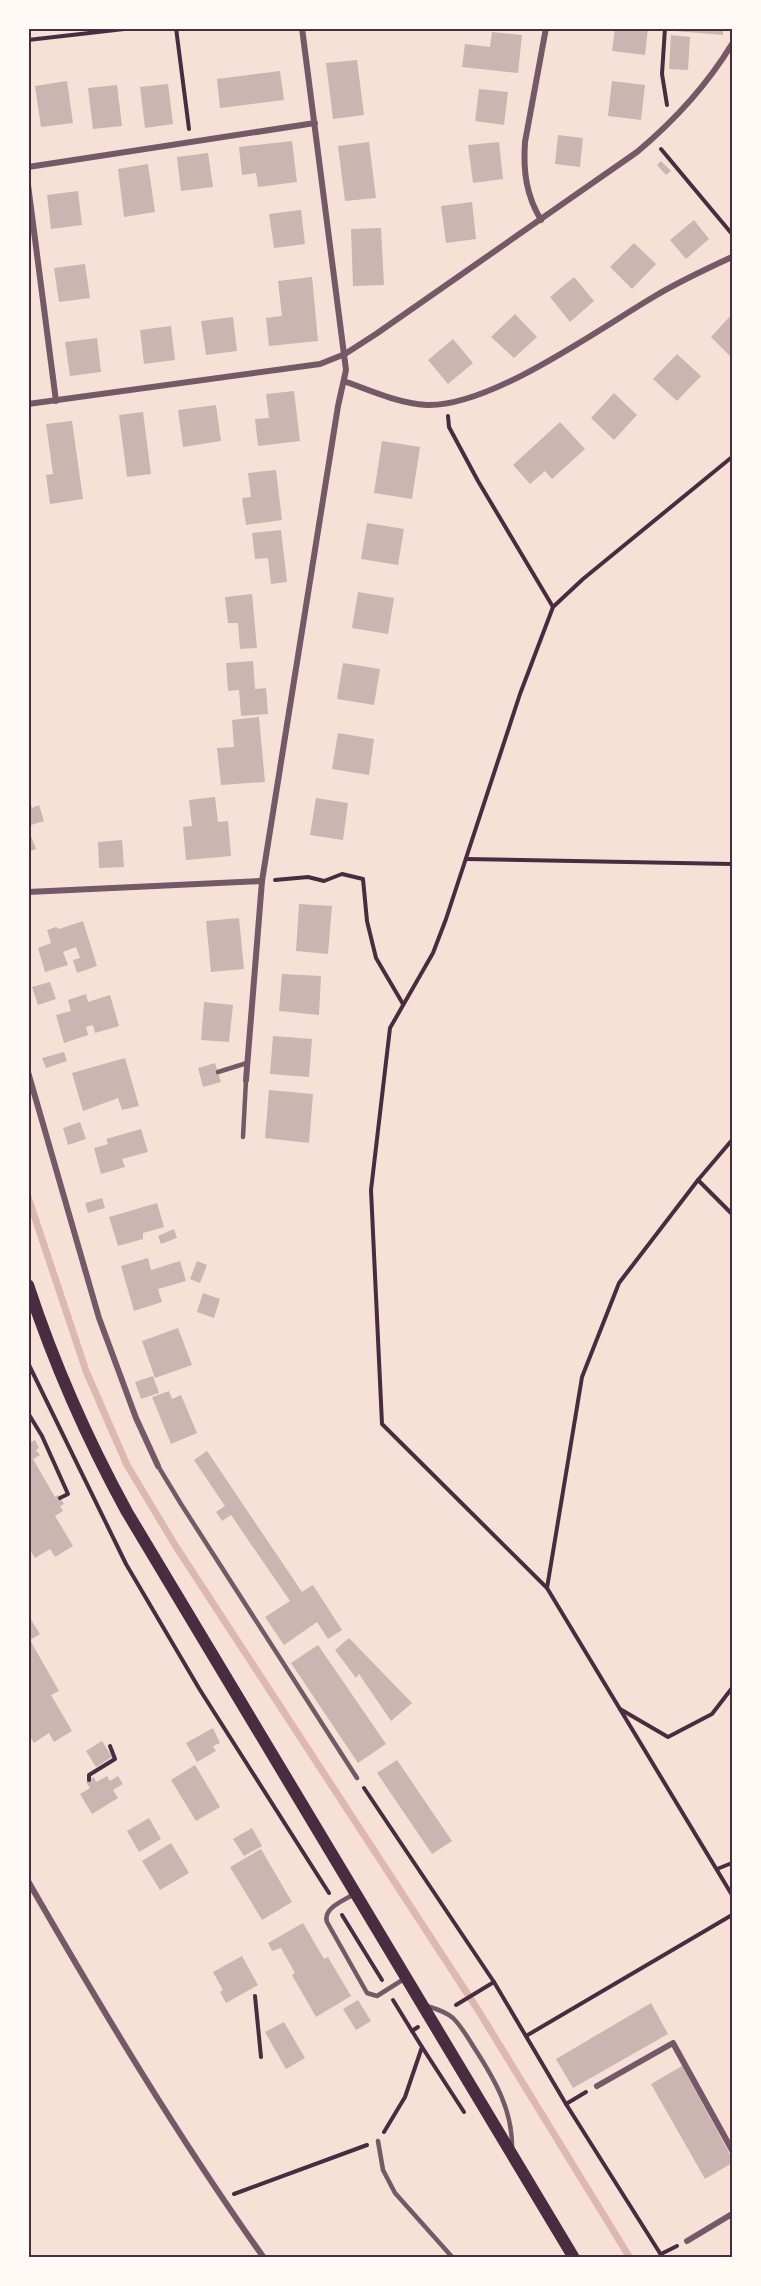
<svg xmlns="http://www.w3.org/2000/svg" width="761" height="2286" viewBox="0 0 761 2286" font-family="Rubik,sans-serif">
	<rect width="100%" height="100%" fill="#f7e1d7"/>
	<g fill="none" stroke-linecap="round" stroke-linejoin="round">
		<path stroke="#dcb8b0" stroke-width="7" d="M28,1197L86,1371L127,1465L175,1545L478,2010L630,2258"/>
	</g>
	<g fill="#ccb4b1">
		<path d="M615,28H648L645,55L612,51Z"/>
		<path d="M675,28H723V35L675,31Z"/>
		<path d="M492,32L522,35L518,73L462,67L465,44L490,47Z"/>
		<path d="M671,35L690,37L688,70L669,69Z"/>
		<path d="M357,60L364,115L333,119L326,63Z"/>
		<path d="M280,71L284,100L220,108L217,79Z"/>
		<path d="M67,81L73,123L41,127L35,86Z"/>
		<path d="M612,81L645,85L641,120L608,116Z"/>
		<path d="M168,84L173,124L145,128L140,87Z"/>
		<path d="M117,85L122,126L93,129L88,88Z"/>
		<path d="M479,89L508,92L504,125L475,121Z"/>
		<path d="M558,135L583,138L580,167L555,164Z"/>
		<path d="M292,141L297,182L258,187L256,173L242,175L239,147Z"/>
		<path d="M369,142L376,198L345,201L338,146Z"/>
		<path d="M499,142L503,179L473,183L468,145Z"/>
		<path d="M208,153L213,187L181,191L177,157Z"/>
		<path d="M661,161L671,171L666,175L657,165Z"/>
		<path d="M148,164L155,212L124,217L118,169Z"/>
		<path d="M78,191L82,225L51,229L47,195Z"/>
		<path d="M472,202L476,239L446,243L441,206Z"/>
		<path d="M301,210L305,244L274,248L269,214Z"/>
		<path d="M694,220L709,239L686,259L670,240Z"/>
		<path d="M381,228L384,285L353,286L351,229Z"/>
		<path d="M634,243L656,264L632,289L610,267Z"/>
		<path d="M85,264L90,298L59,302L54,268Z"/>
		<path d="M312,277L318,341L269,346L266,318L282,316L278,281Z"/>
		<path d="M574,277L594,301L570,322L550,297Z"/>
		<path d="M515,314L537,337L514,358L491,337Z"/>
		<path d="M732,314V358L711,337Z"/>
		<path d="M233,317L237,351L206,355L201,321Z"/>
		<path d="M171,326L175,360L144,364L140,330Z"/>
		<path d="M97,338L101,372L70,376L65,342Z"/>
		<path d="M453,339L473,363L448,384L428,360Z"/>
		<path d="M677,354L701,376L677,401L653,379Z"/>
		<path d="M294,391L300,441L258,446L255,419L269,418L266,394Z"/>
		<path d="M614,393L637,415L614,440L591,418Z"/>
		<path d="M216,405L221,441L183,447L178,410Z"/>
		<path d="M143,412L151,474L127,477L119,415Z"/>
		<path d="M72,421L83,499L50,504L46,475L53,474L46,424Z"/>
		<path d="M560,422L585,449L552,479L545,471L530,484L513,465Z"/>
		<path d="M382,441L420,447L412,499L374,493Z"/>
		<path d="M276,470L282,520L246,525L242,498L251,497L248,473Z"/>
		<path d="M367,523L404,529L398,565L361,559Z"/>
		<path d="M281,530L287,582L271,584L268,558L255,559L252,533Z"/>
		<path d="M358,592L394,598L388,634L352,628Z"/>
		<path d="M252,594L257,648L240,649L238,623H228L225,597Z"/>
		<path d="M253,661L255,689L266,688L268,714L241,716L239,690L228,691L226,663Z"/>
		<path d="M343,663L380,669L374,705L337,699Z"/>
		<path d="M259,717L265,782L221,785L217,748L234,747L232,720Z"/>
		<path d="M338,733L374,739L369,775L332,769Z"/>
		<path d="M215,797L218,822L228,821L231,856L186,860L183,827L192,826L189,800Z"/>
		<path d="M29,798L32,808L39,805L44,821L28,826Z"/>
		<path d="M316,798L348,803L343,840L310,835Z"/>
		<path d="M28,828L36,849L28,852Z"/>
		<path d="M122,840L124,867L99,868L98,842Z"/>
		<path d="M299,904L332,906L328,954L296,951Z"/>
		<path d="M239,918L244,969L211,972L206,921Z"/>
		<path d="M83,921L97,966L77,973L73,960L80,958L76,947L63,952L68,965L45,972L38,948L51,943L47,930L56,927L59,929Z"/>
		<path d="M282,974L321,976L319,1015L279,1011Z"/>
		<path d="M50,982L56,999L38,1005L32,987Z"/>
		<path d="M86,994L88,1002L110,995L119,1026L95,1033L93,1025L86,1027L88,1035L64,1043L56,1015L71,1011L68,1000Z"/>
		<path d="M204,1002L233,1005L229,1042L201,1040Z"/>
		<path d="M273,1036L312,1039L309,1077L270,1074Z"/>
		<path d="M64,1052L67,1061L46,1068L42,1058Z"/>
		<path d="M125,1058L139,1106L122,1110L118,1098L83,1111L72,1073Z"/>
		<path d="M215,1063L221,1082L203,1087L198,1068Z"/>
		<path d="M269,1090L313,1094L309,1143L265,1138Z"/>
		<path d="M80,1122L86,1139L68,1145L63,1128Z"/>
		<path d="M141,1129L148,1152L122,1159L125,1167L101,1174L94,1148L108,1144L106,1139Z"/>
		<path d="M102,1198L105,1208L88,1213L85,1203Z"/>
		<path d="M157,1203L164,1227L143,1233V1239L118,1246L109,1217Z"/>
		<path d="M174,1229L177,1238L161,1244L158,1236Z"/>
		<path d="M148,1258L151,1270L180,1261L186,1281L158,1289L162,1302L134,1311L121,1266Z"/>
		<path d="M197,1261L207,1265L200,1283L190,1279Z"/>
		<path d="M203,1293L220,1299L214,1318L197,1312Z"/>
		<path d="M178,1328L192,1365L155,1378L142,1341Z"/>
		<path d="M153,1376L159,1393L141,1399L135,1382Z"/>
		<path d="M169,1391L172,1399L181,1395L197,1433L171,1444L152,1397Z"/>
		<path d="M28,1437L31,1442L35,1440L39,1448L36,1450L40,1455L33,1459L55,1497L58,1495L64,1504L60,1506L63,1511L55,1516L73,1546L55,1557L50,1549L35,1558L28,1547Z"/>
		<path d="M207,1451L302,1592L313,1585L342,1630L328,1639L317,1622L284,1645L265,1617L290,1601L231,1515L222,1521L216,1512L225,1506L194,1460Z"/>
		<path d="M28,1615L40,1634L30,1640L59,1691L51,1695L72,1731L54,1742L49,1733L34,1743L28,1733Z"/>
		<path d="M349,1638L412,1703L391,1721L359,1674L356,1678L335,1650Z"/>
		<path d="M318,1645L386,1744L358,1763L291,1663Z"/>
		<path d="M213,1728L220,1743L213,1746L216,1751L197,1762L186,1743Z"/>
		<path d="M102,1741L112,1757L96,1767L86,1751Z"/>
		<path d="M397,1760L452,1841L432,1854L377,1773Z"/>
		<path d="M195,1765L220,1807L196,1821L171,1780Z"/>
		<path d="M107,1776L110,1781L118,1776L123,1784L113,1790L118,1798L92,1814L80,1794L90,1788L86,1782L94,1777L96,1782Z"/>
		<path d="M149,1818L161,1839L139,1852L127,1831Z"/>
		<path d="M252,1828L262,1846L244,1856L233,1839Z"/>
		<path d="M171,1843L189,1873L160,1890L142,1861Z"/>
		<path d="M261,1849L292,1902L262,1920L230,1867Z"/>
		<path d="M303,1923L324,1959L328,1957L351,1996L316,2017L292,1975L295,1973L281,1948L272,1951L268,1943Z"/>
		<path d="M242,1956L258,1985L226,2003L220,1992L223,1990L213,1972Z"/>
		<path d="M358,2000L371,2021L356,2030L343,2009Z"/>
		<path d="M651,2003L668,2034L573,2088L556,2059Z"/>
		<path d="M284,2022L305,2058L286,2069L265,2032Z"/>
		<path d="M682,2066L732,2158V2163L705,2179L651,2084Z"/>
	</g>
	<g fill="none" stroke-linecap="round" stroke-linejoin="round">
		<g stroke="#4a2c40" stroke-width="4">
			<path d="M176,28L189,129"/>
			<path d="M665,28L662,74L667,105"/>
			<path d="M28,40L133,28"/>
			<path d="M661,149L732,234"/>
			<path d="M448,416L449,427L478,481L553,607"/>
			<path d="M732,457L583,579L553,607L520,694L446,919L433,953L390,1028L371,1190L382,1424L547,1588L732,1895"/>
			<path d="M466,859L732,864"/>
			<path d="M275,880L308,877L324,881L342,874L363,879L367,921L376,958L403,1004"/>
			<path d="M698,1180L732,1214"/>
			<path d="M28,1363L126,1564L200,1690L329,1893"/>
			<path d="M28,1413L42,1436L68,1494L60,1498"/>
			<path d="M547,1588L582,1377L619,1283L698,1180L732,1140"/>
			<path d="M620,1709L668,1737L712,1714L732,1688"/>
			<path d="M89,1780V1775L115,1759L110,1746"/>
			<path d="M364,1788L494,1982L566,2104L663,2258"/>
			<path d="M717,1869L732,1863"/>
			<path d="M342,1915L382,1980"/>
			<path d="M255,1996L261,2057"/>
			<path d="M393,2000L412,2031L418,2027"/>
			<path d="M456,2005L494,1982"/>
			<path d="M526,2036L732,1915"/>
			<path d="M422,2047L464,2112"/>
			<path d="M566,2104L586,2092"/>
			<path d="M384,2132L405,2097L422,2047L412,2031"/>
			<path d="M234,2194L367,2145"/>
			<path d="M661,2254L677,2246"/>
		</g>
		<g stroke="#755966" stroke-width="4.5">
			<path d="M218,1072L247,1063"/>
			<path d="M243,1137L246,1080"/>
			<path d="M158,1466L181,1504L357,1778"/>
			<path d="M356,1893C345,1900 322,1908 327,1922L367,1993L377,1996L404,1979"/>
			<path d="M427,2006C437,2009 446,2012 453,2018C462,2027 468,2038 475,2049C495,2080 513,2111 512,2149"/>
			<path d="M378,2141L383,2170L395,2193L453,2258"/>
		</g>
		<g stroke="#755966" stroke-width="6">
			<path d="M28,167L315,123"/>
			<path d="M28,185L56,401"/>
			<path d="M541,220C526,195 523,171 525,142L546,28"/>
			<path d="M344,381C371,391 398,403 427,405C491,407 599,329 655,296C680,281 706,269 732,257"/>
			<path d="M28,404L320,364L345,354L376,334L637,152C674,121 707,85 732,44"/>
			<path d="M28,892L262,881"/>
			<path d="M28,1072L99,1318L136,1418L158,1466"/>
			<path d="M246,1080L262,881L338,406L346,370L302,28"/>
			<path d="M28,1881C102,2010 178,2137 264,2258"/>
			<path d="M597,2086L673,2043L732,2150"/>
			<path d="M687,2241L732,2214"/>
		</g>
		<path stroke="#4a2c40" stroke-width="12" d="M28,1285C54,1364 87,1439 127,1512L574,2258"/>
	</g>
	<rect width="761" height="2286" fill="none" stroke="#fffaf5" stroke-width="60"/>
	<rect x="30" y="30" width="701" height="2226" fill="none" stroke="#4a2c40" stroke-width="2"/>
</svg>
